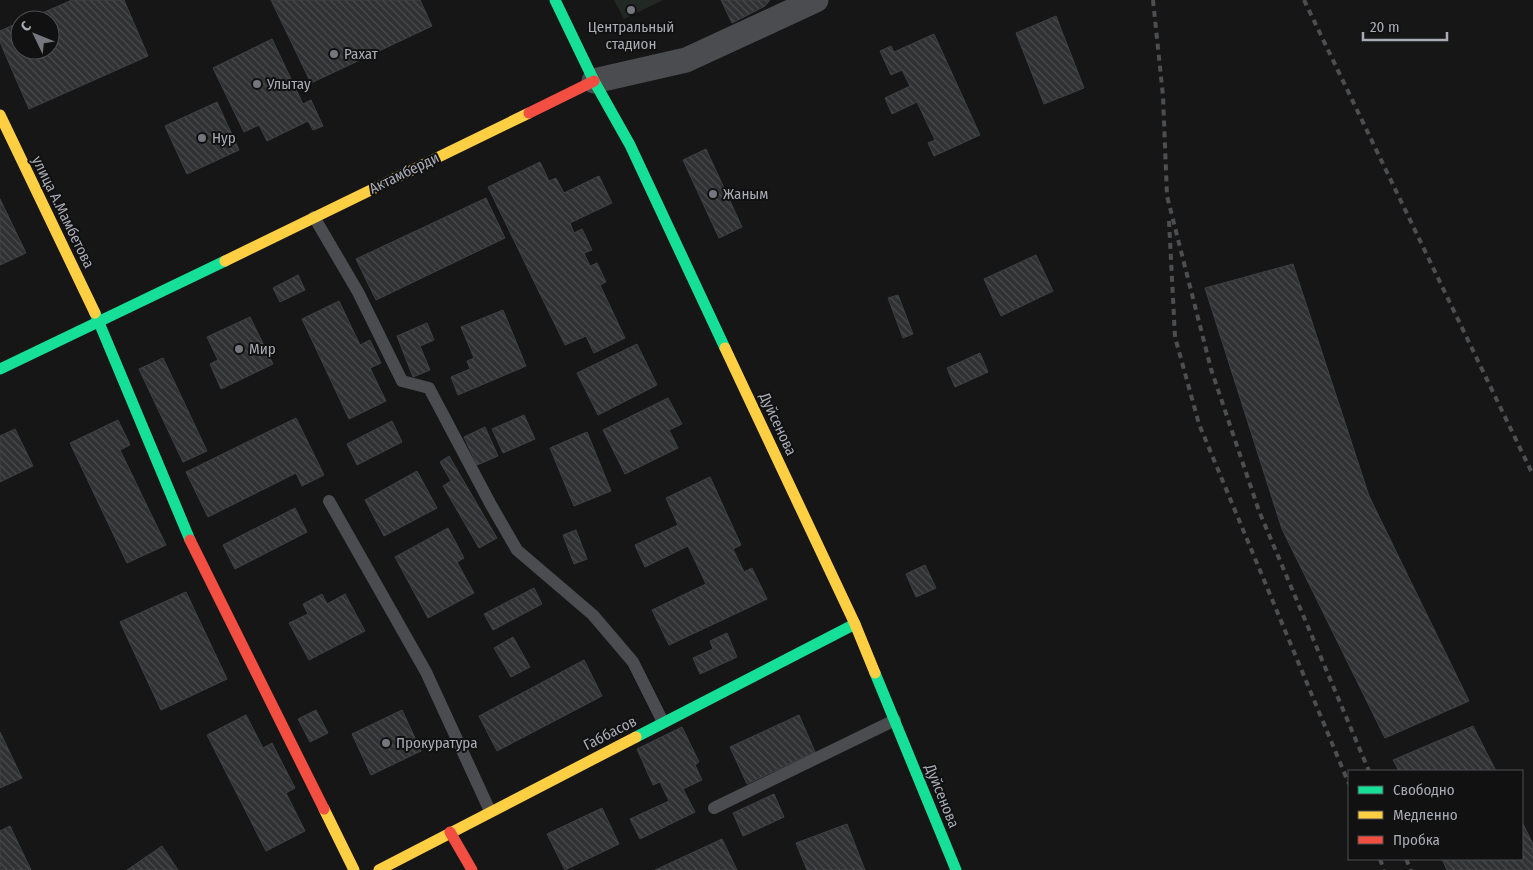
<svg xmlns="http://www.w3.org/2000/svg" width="1533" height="870" viewBox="0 0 1533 870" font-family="'Fira Sans Condensed',sans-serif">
	<defs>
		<pattern id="building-back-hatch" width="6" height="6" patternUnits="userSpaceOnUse" patternTransform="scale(1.25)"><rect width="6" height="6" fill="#303132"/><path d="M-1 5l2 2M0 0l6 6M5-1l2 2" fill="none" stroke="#4b4c4d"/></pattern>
	</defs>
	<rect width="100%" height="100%" fill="#161617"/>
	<path fill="#222824" d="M614,0H663L624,19Z"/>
	<g fill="url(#building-back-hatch)" stroke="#3f4043">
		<path d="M72,0H124L148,56L29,109L0,42V31L20,22V50H50V20H26Z"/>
		<path d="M271,0H420L432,26L311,83Z"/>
		<path d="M721,0H770L765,6L732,23Z"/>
		<path d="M1056,16L1084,88L1044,104L1016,33Z"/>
		<path d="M934,34L980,135L934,156L928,143L935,140L917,102L892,114L885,98L910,86L902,70L891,75L880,51L891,46L894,52Z"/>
		<path d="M272,39L303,104L311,100L323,126L313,130L308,121L267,141L259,125L244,132L213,68Z"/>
		<path d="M217,102L239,150L187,174L165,126Z"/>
		<path d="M706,149L742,227L719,238L683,160Z"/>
		<path d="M540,162L549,181L556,178L564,193L599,176L612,203L570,223L574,233L582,229L592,250L584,253L590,266L597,263L606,282L600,285L625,338L594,353L586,336L565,345L488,187Z"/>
		<path d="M486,198L505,238L376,300L356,259Z"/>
		<path d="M0,199L26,253L0,265Z"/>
		<path d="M1036,255L1053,291L1001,316L984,279Z"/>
		<path d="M1293,264L1369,496L1469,701L1385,738L1282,529L1205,288Z"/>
		<path d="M298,275L305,290L280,302L273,288Z"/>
		<path d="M898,295L913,334L903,338L888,298Z"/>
		<path d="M339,301L360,345L370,340L381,363L370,368L386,401L349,419L302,319Z"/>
		<path d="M503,310L526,366L458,395L451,377L470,369L467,361L474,358L461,327Z"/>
		<path d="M250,317L273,364L221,389L210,364L218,360L207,337Z"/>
		<path d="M427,323L434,340L420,346L430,370L413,377L397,336Z"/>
		<path d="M637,344L657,385L598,415L577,373Z"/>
		<path d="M980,353L988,372L955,387L947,368Z"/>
		<path d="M163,358L207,451L183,462L139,369Z"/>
		<path d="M668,398L682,424L669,430L678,448L625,474L603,430Z"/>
		<path d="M524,415L535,439L503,453L492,429Z"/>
		<path d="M296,418L324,475L302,486L296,473L208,517L186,472Z"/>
		<path d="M118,420L130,445L120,450L166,545L127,563L70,443Z"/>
		<path d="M392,421L402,442L357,465L347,444Z"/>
		<path d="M485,427L498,456L477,465L464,437Z"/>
		<path d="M15,429L33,466L0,482V436Z"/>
		<path d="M587,432L611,491L574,506L550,448Z"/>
		<path d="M449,456L497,538L479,548L443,486L451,481L440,462Z"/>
		<path d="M417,471L437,508L384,536L365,500Z"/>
		<path d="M710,477L741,545L733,549L744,572L752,568L767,599L669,645L652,610L706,584L688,546L645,567L635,545L678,525L666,498Z"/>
		<path d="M295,508L307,532L235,569L223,545Z"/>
		<path d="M448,528L464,558L457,562L474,593L428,618L395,557Z"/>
		<path d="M576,530L587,559L574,564L563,535Z"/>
		<path d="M925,565L936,588L916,597L906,574Z"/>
		<path d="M534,588L542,604L493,630L484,614Z"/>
		<path d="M186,592L227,679L161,710L120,622Z"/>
		<path d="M322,594L327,604L345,594L365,631L309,660L289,623L308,614L303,604Z"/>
		<path d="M727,633L737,657L700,674L693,658L713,649L710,641Z"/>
		<path d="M513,637L530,667L511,677L494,648Z"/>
		<path d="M584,660L602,696L497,751L479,716Z"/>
		<path d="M316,710L328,733L310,742L298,719Z"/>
		<path d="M402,710L421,751L371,775L352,734Z"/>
		<path d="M246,715L263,748L272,743L295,788L286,793L305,831L266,851L207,735Z"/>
		<path d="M799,715L815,752L747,784L730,747Z"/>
		<path d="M1473,726L1496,771H1399L1393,760Z"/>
		<path d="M682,727L699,762L695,765L702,780L683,789L695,812L640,839L630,819L669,801L660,782L653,785L637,749Z"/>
		<path d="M0,732L22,778L0,788Z"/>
		<path d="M774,794L784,817L743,836L733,813Z"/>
		<path d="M602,808L619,844L565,870L547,834Z"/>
		<path d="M1522,822L1533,844V870H1447L1442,859H1522Z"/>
		<path d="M847,824L865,870H807L796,843Z"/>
		<path d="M10,826L31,870H0V831Z"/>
		<path d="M722,839L737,870H655Z"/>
		<path d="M162,846L178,870H127Z"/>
	</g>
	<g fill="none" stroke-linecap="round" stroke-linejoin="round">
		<g stroke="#4b4c4f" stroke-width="12">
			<path d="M314,217L358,292L402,381L429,388L491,505L517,550L593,615L633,662L663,722"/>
			<path d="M329,501L426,672L490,811"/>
			<path d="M714,808L895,720"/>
		</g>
		<path stroke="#4b4c4f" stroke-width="25" d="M594,81L686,60L816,0"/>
		<g stroke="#16e098" stroke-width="11">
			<path d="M555,0L594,81L630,145L725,348"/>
			<path d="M95,313L190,540"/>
			<path d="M0,369L225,261"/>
			<path d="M875,673L956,870"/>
			<path d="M636,737L855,624"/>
		</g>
		<g stroke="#ffcf43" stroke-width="11">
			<path d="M0,115L95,313"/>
			<path d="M225,261L529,113"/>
			<path d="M725,348L855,624L875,673"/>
			<path d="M324,809L354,870"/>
			<path d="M379,870L636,737"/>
		</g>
		<g stroke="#f24e42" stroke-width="11">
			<path d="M529,113L594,81"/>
			<path d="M190,540L324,809"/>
			<path d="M450,832L472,870"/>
		</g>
		<g stroke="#4d4e50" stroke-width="4" stroke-dasharray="6 5" stroke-linecap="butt">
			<path d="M1153,0L1163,96L1167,196L1211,369L1259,511L1369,771"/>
			<path d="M1304,0L1533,475"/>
			<path d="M1169,221L1175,337L1199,424L1349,784"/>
			<path d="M1380,859L1384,870"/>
			<path d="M1406,859L1411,870"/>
		</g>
	</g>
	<g fill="#76777e" stroke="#111112" stroke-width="2">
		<circle cx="631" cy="10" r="5"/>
		<circle cx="334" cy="54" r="5"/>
		<circle cx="257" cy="84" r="5"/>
		<circle cx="202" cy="138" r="5"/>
		<circle cx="713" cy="194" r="5"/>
		<circle cx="239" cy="349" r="5"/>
		<circle cx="386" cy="743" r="5"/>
	</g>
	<g text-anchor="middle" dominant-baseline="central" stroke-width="4" stroke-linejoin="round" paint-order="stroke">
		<g font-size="15" fill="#a9abb5" stroke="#111112" text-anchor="start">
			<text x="631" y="27" text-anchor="middle">Центральный<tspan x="631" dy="17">стадион</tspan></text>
			<text x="344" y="54">Рахат</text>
			<text x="267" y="84">Улытау</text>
			<text x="212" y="138">Нур</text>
			<text x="723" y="194">Жаным</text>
			<text x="249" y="349">Мир</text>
			<text x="396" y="743">Прокуратура</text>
		</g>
		<g font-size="15" fill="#a9abb5" stroke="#111112">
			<text transform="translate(404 173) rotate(-26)">Актамберди</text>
			<text transform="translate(63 212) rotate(64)">улица А.Мамбетова</text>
			<text transform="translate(778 424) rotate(65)">Дуйсенова</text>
			<text transform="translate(610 733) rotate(-27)">Габбасов</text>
			<text transform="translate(942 796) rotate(68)">Дуйсенова</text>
		</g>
	</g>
	<rect x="1348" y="770" width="175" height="90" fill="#111112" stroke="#4e4f53"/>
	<rect x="1358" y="786" width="25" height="8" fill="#16e098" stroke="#4e4f53"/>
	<text x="1393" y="795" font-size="15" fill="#a9abb5">Свободно</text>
	<rect x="1358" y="811" width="25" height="8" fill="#ffcf43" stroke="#4e4f53"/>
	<text x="1393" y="820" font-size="15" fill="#a9abb5">Медленно</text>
	<rect x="1358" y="836" width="25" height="8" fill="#f24e42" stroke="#4e4f53"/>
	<text x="1393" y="845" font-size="15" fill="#a9abb5">Пробка</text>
	<g transform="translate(35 35) rotate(313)"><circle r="24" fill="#111112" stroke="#4e4f53"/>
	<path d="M0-4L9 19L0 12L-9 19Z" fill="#76777e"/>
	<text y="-8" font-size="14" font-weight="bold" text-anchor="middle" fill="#a9abb5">С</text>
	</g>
	<path d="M1363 32v8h84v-8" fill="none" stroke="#a9abb5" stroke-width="2.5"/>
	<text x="1370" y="32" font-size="15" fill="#a9abb5" stroke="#111112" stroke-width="4" paint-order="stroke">20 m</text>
</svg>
